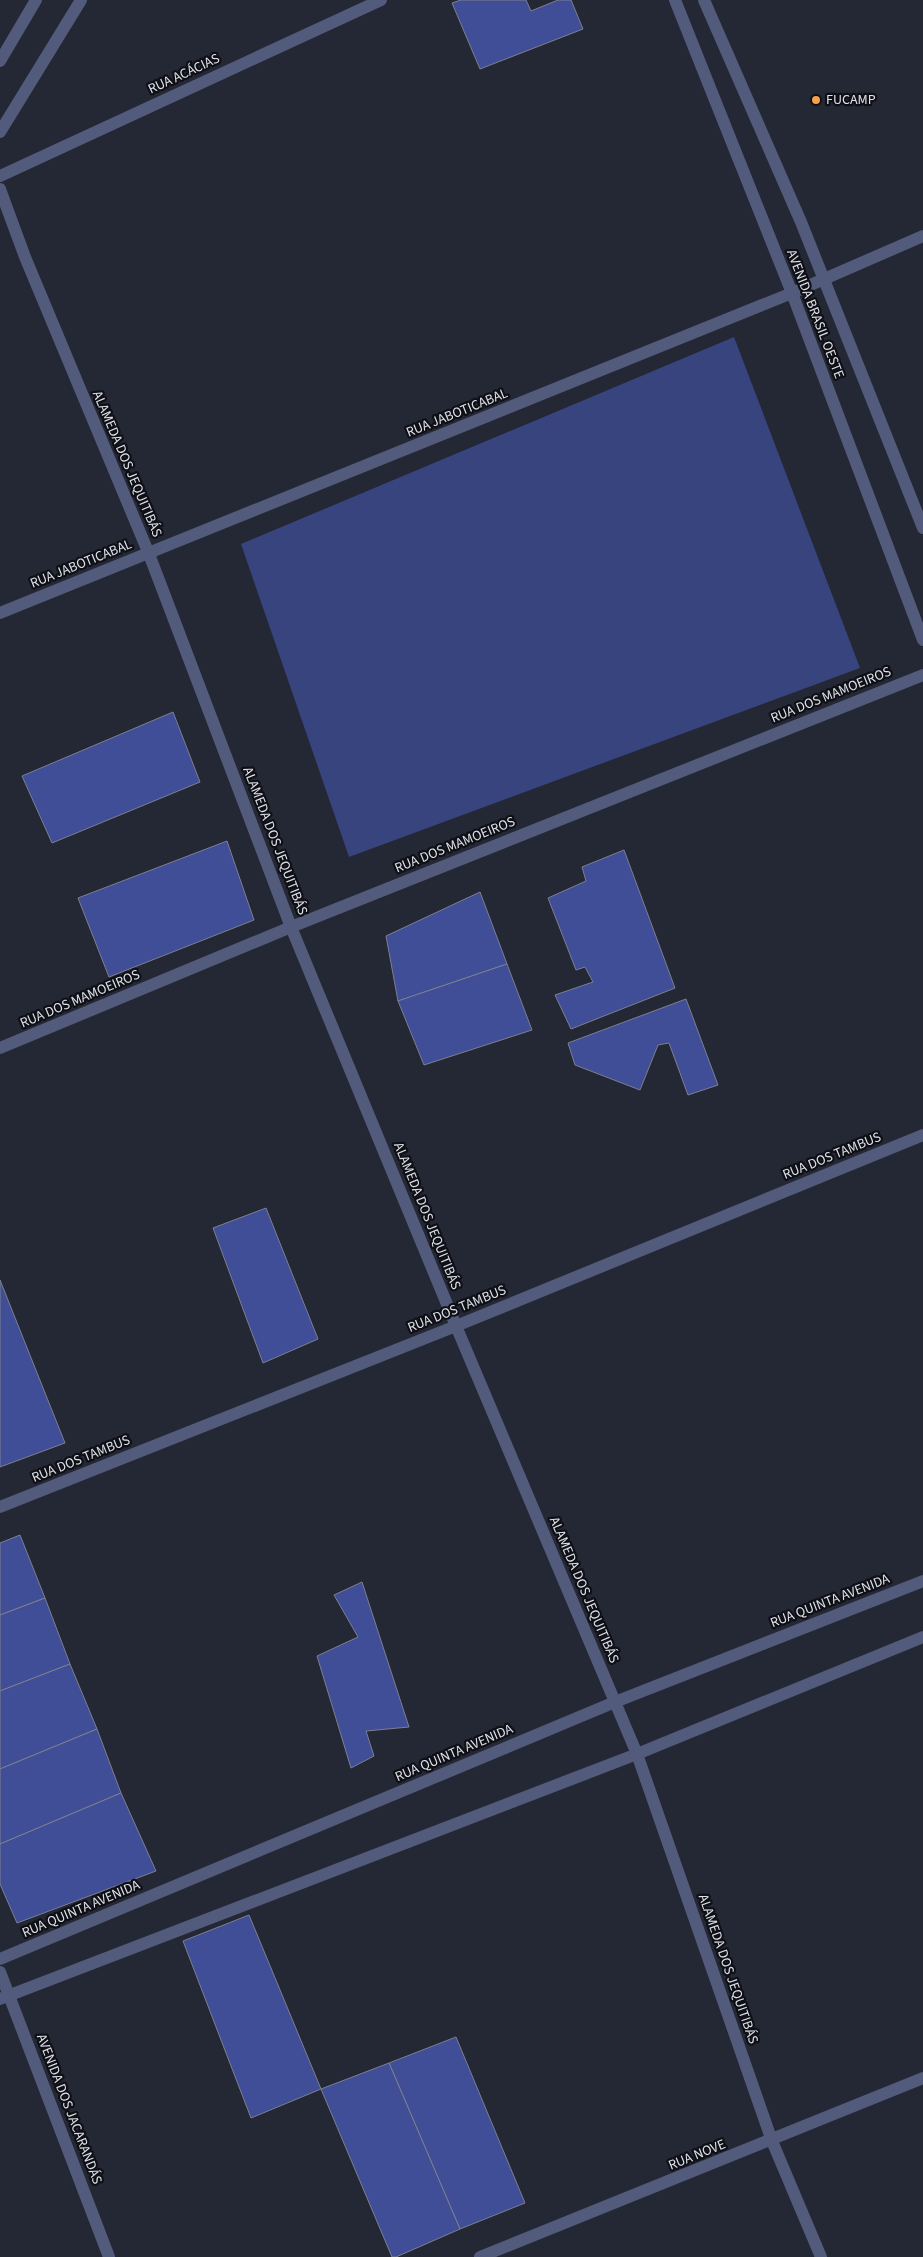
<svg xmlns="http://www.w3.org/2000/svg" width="923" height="2257" viewBox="0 0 923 2257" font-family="'Source Sans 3',sans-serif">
	<rect width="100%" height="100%" fill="#242734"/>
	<path fill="#38447d" d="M734,337L860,668L349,857L241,544Z"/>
	<g fill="#404d97" stroke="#7c8090">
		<path d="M461,0H526L531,11L558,0H571L583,29L480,69L452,3Z"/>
		<path d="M173,712L200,782L52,843L22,776Z"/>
		<path d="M227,841L254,920L109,977L78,898Z"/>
		<path d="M624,850L675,988L571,1029L555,995L593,982L585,967L576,970L548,898L586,881L582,867Z"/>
		<path d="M480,892L507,964L398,1001L386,936Z"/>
		<path d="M507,964L532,1030L424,1065L398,1001Z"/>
		<path d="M686,999L718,1085L688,1095L669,1043L658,1045L640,1090L575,1065L568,1043Z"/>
		<path d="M266,1208L318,1339L263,1363L213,1228Z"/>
		<path d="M0,1280L65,1443L0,1467Z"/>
		<path d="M20,1535L45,1598L0,1615V1543Z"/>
		<path d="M362,1582L409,1727L366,1731L374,1756L351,1768L317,1656L358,1637L334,1595Z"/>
		<path d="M45,1598L70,1664L0,1691V1615Z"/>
		<path d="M70,1664L97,1729L0,1769V1691Z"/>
		<path d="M97,1729L121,1793L0,1844V1769Z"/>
		<path d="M121,1793L156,1871L17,1923L0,1884V1844Z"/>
		<path d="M249,1915L321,2089L251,2118L183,1941Z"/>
		<path d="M456,2037L525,2203L460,2229L389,2063Z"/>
		<path d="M389,2063L460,2229L396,2257H392L321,2089Z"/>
	</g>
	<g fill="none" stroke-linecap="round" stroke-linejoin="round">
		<g stroke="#535b7c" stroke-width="12">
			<path d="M0,176L381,0"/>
			<path d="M0,189L25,257L149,554L291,927L456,1326L637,1754L772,2141L821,2257"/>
			<path d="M0,613L792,293L923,236"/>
			<path d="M0,1048L291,927L923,675"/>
			<path d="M0,1507L456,1326L923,1135"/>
			<path d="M0,1959L615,1702L923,1581"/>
			<path d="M0,1972L109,2257"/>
			<path d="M0,1999L637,1754L923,1637"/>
			<path d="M480,2257L923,2078"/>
		</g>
		<g stroke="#535b7c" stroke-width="12">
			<path d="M675,0L792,293L923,640"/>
			<path d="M704,0L801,222L923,528"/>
			<path d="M0,61L36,0"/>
			<path d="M0,132L81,0"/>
		</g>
	</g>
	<circle fill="#f7a149" stroke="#0f1016" stroke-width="2" cx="816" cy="100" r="5"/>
	<g text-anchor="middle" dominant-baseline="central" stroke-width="4.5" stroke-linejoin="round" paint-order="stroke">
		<g font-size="14" fill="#dee1ea" stroke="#0f1016">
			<text transform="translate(184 74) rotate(-25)">RUA ACÁCIAS</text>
			<text transform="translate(815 314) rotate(69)">AVENIDA BRASIL OESTE</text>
			<text transform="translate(457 413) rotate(-22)">RUA JABOTICABAL</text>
			<text transform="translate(127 464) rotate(67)">ALAMEDA DOS JEQUITIBÁS</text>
			<text transform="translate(81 564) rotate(-22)">RUA JABOTICABAL</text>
			<text transform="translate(831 695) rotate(-22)">RUA DOS MAMOEIROS</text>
			<text transform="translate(275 841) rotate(69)">ALAMEDA DOS JEQUITIBÁS</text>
			<text transform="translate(455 845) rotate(-22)">RUA DOS MAMOEIROS</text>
			<text transform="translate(80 999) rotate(-23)">RUA DOS MAMOEIROS</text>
			<text transform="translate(832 1156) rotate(-22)">RUA DOS TAMBUS</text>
			<text transform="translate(427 1216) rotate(68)">ALAMEDA DOS JEQUITIBÁS</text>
			<text transform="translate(457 1309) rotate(-22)">RUA DOS TAMBUS</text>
			<text transform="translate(81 1459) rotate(-22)">RUA DOS TAMBUS</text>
			<text transform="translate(584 1590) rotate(67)">ALAMEDA DOS JEQUITIBÁS</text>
			<text transform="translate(830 1601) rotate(-21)">RUA QUINTA AVENIDA</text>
			<text transform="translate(454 1753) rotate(-23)">RUA QUINTA AVENIDA</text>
			<text transform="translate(81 1909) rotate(-23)">RUA QUINTA AVENIDA</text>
			<text transform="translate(728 1969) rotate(71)">ALAMEDA DOS JEQUITIBÁS</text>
			<text transform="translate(69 2109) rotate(69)">AVENIDA DOS JACARANDÁS</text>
			<text transform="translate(697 2155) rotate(-22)">RUA NOVE</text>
		</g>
		<g font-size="14" fill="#dee1ea" stroke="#0f1016" text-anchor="start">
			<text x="826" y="100">FUCAMP</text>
		</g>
	</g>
</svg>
